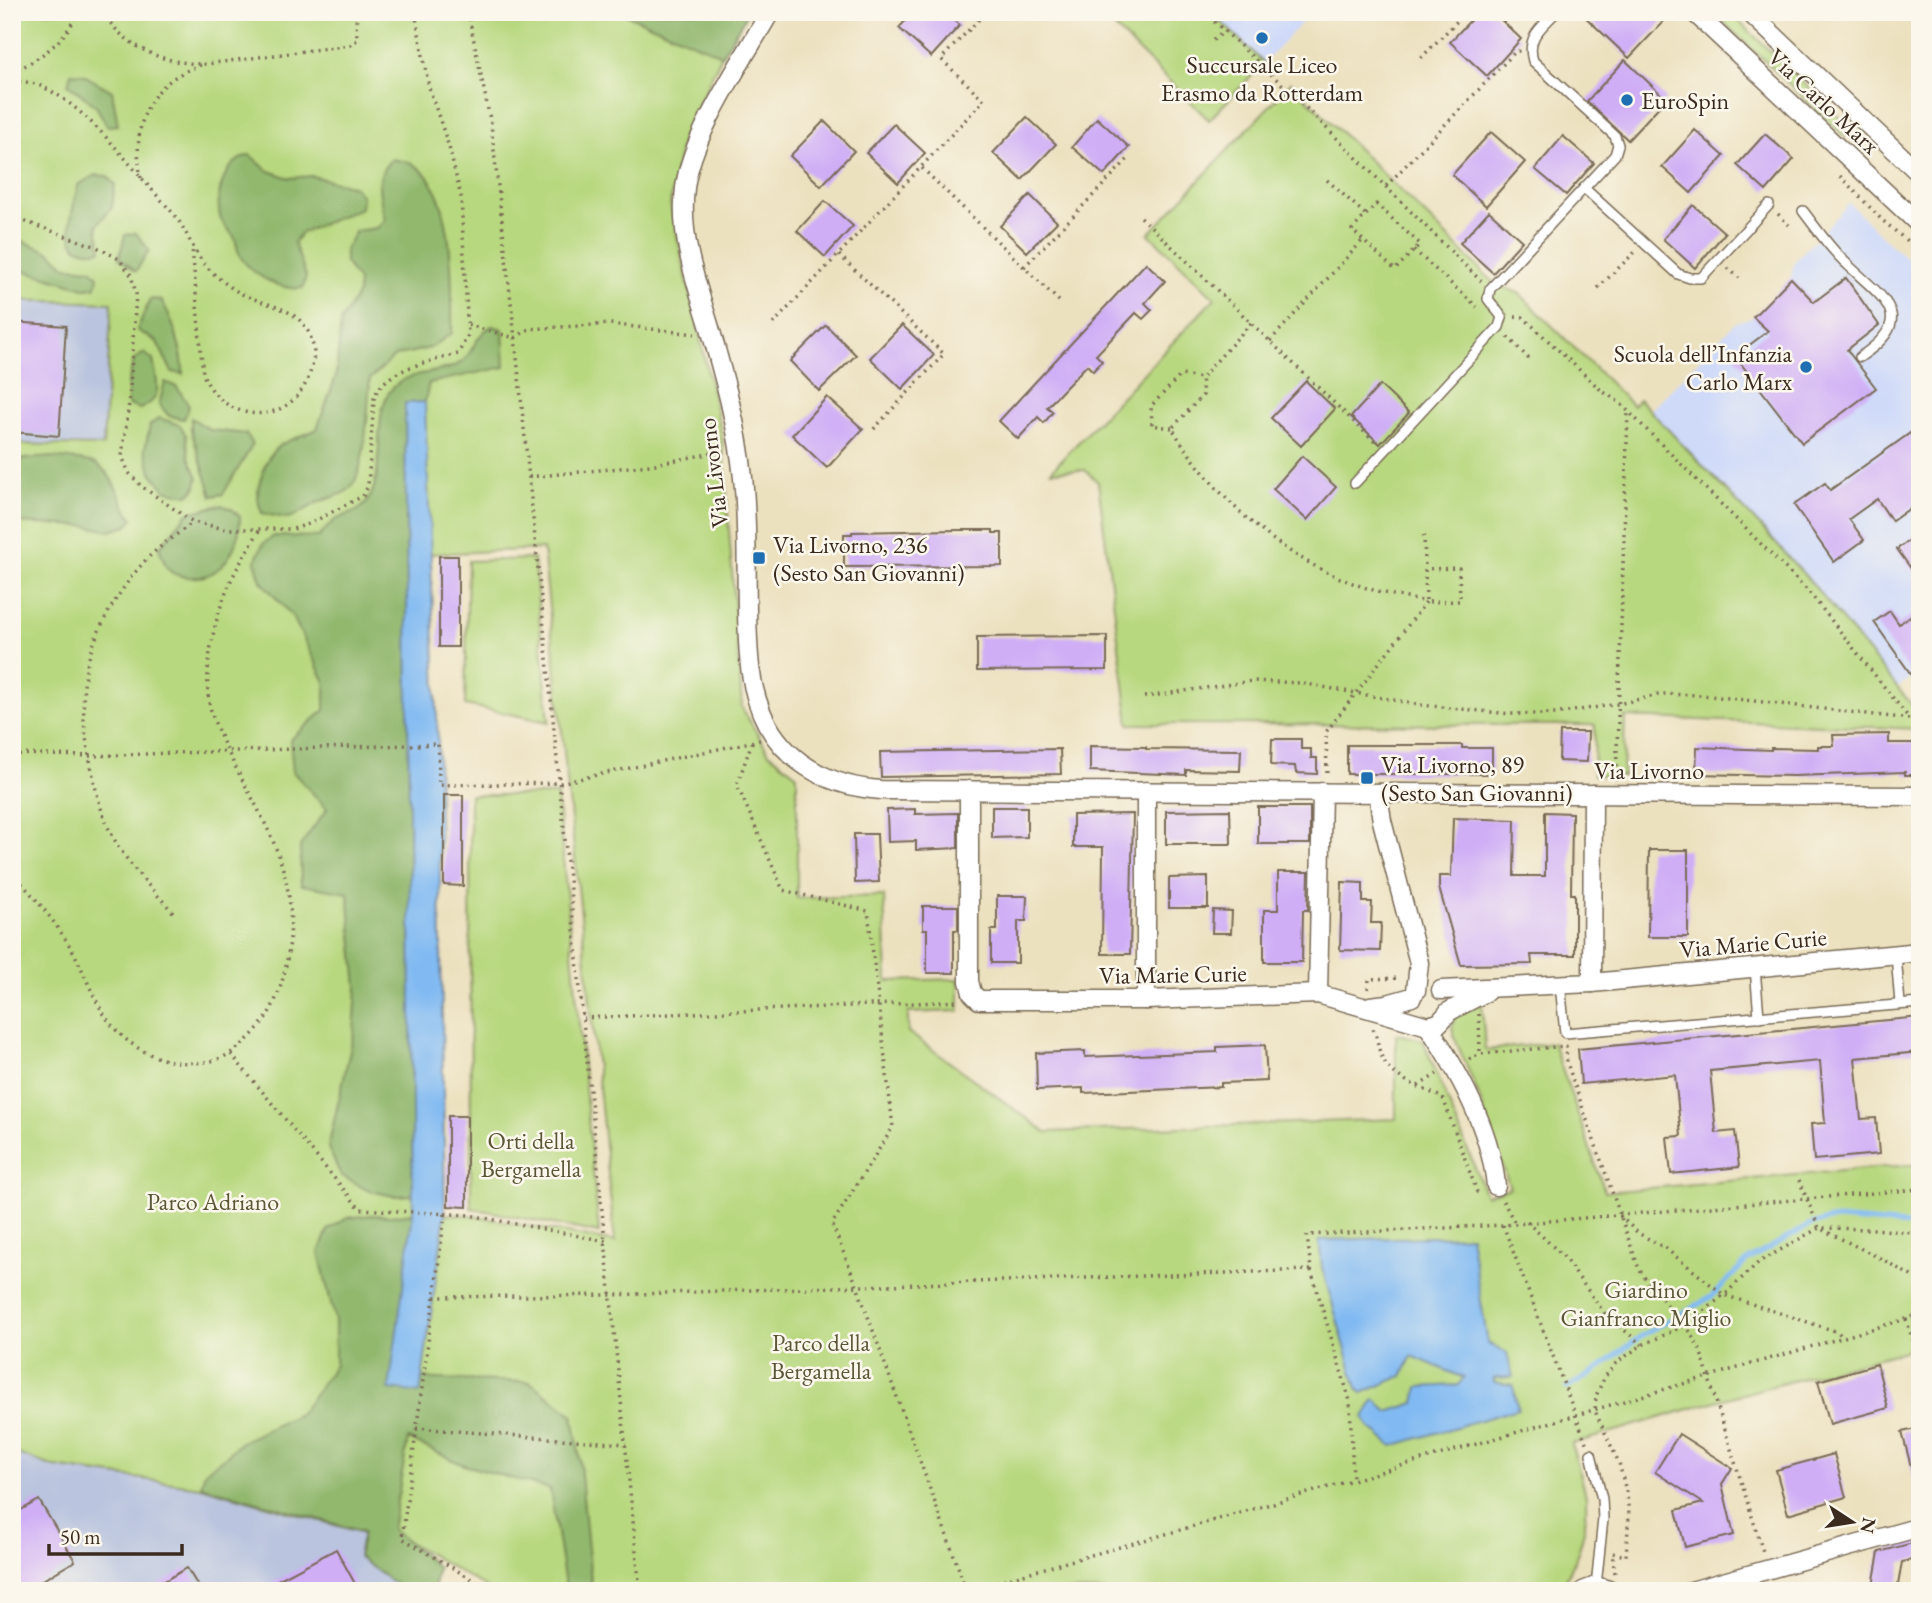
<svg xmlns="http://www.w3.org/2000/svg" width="1932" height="1603" viewBox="0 0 1932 1603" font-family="'EB Garamond',serif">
	<rect width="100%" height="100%" fill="#fbf7ec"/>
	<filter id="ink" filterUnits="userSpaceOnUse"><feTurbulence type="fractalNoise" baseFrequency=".0143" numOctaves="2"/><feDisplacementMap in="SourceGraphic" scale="14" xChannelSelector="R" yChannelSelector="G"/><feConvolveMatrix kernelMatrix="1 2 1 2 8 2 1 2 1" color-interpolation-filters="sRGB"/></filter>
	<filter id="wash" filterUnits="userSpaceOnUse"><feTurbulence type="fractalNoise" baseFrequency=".00686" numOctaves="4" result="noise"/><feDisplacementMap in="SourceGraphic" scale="28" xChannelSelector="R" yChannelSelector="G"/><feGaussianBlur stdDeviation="1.57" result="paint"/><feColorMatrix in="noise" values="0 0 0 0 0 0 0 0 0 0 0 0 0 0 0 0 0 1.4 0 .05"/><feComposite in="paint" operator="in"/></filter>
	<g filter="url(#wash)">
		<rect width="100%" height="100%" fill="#ece1bf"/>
		<g fill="#cfdaf9">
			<path d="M1211,12H1312L1264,63Z"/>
			<path d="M1849,203L1893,247L1920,268V672L1897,687L1811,582L1650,411L1736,322L1753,317L1791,278L1794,262Z"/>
		</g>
		<g fill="#bac4de">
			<path d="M12,301L112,303L103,446L12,444Z"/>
			<path d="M12,1452L55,1467L201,1487L363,1533L358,1557L405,1591H12Z"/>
		</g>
		<g fill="#b8d87f" stroke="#7a814e" stroke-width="2" fill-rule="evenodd">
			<path d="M12,12H748L722,55L682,138L670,204L722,435L742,708L769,753L797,775V898L884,896L887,981L959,979V1011L908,1013V1032L1046,1132L1396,1119V1034L1423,1040L1486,1195L1510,1188L1478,1093L1455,1039L1452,1027L1456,1015L1482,1003L1485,1050L1553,1043L1605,1192L1920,1164V1347L1716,1401L1572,1444C1575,1462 1584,1480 1586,1498C1588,1529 1577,1567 1557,1591H492L402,1538L363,1533L201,1487L55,1467L12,1452V444L103,446L112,303L12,300ZM543,549L615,1242L469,1215L445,1214L420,1392L413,1213L407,555Z"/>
			<path d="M1099,12H1211L1264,63L1209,120Z"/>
			<path d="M1713,12H1729L1852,129L1845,137Z"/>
			<path d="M1291,83L1495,284L1519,293L1633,406L1639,399L1761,527L1811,582L1920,715V729L1625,717L1623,776L1594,775L1595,725L1129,724L1098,482L1085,470L1051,471L1215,298L1149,234Z"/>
			<path d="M534,559L549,722L465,705L468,561Z"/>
			<path d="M470,795H557L599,1233L471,1208Z"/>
		</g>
		<g fill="#92b86e" stroke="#667146" stroke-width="2">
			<path d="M620,12H748L722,55Z"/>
			<path d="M71,73L82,74L112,91L118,125L107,126L96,106L68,84Z"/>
			<path d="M250,155L267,170L289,178L312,176L355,187L362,196L361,208L301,233L294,243L306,276L303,288C282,291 255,277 242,259C238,254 237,246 235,239C231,231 222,225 220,217C215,192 225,161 250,155Z"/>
			<path d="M392,159C398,161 408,161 413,164C457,188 452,290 452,333L430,348L395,356L370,379C368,402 366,478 348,490C339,497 327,498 317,503C288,518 298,522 262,513C257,501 257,493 260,481C271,440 281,446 317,429L336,376L341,321L358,293V281L345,262V250L356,231L377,228L385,220C380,198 372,176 392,159Z"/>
			<path d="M96,175L107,176L115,184L112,207L97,225L101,250C55,259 73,211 78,185Z"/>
			<path d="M136,233L149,250L136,271L119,258L125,235Z"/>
			<path d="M12,237L50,252L67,267L91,269L98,276L96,287L84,288L19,269L12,270Z"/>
			<path d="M150,299L161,300C172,316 184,355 183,374L172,372L157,342L137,330Z"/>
			<path d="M492,326L503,329L505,367L429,383L425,402L405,403L413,1195L393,1196L367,1190L341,1175L328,1148L354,1033L357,987L348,893L301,885L300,846L327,809L293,772L290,740L325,710V682L293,617L261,581L255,561L263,544L274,536L319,537C323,532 328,526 334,521C344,514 358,514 366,503C391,472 365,402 400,382C416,371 439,374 457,365C474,356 473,336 492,326Z"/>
			<path d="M144,353L153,360C157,383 165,398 140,409L128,405V383L134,360Z"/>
			<path d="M165,382L177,387L189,406L184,419L169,416L159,404Z"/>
			<path d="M159,418L180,425L186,435L189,457L198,478L195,489L188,495L165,490L151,472L145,449L150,425Z"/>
			<path d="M191,418L211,430L246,434L253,444L223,494L212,496L191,430Z"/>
			<path d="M51,457C64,459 78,459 90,462C114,468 119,502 133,519L127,526L110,531L87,526L12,523V460Z"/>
			<path d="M221,505L232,509L240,517C240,547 222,581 188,577C180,576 173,575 168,569C164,564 162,554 159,548L188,513Z"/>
			<path d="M413,1213L407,1378L530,1382L573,1415L579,1454L592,1591H566L550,1489L464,1465L408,1439L392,1529L438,1567L433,1591H405L358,1557L363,1532L201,1486L205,1471L225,1457L241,1442L301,1413L335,1365V1320L319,1252L328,1230L347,1218L371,1215L392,1216Z"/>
		</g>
		<g fill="#81baf2" stroke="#5e7288" stroke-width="2">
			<path d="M425,402L438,744L445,1214L420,1393L389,1389L413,1213L405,403Z"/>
			<path d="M1470,1236L1488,1343L1507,1353L1513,1377L1494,1378V1382L1513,1385L1518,1409L1392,1446L1369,1427L1364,1417L1375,1399L1388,1412L1415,1403L1418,1387L1459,1385L1464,1378L1412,1356L1402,1376L1362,1393L1357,1388L1322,1268L1319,1240Z"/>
		</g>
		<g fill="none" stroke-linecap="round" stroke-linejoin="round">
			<path stroke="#81baf2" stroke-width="5" d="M1567,1388L1594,1372L1641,1336L1711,1297L1748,1260L1808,1226L1823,1221L1838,1219L1920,1226"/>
		</g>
		<g id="blocks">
			<g fill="#cfaef6">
				<path d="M913,12H945L960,25L931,57L899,28Z"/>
				<path d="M1478,12H1493L1521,39L1487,76L1450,42Z"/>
				<path d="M1580,12H1653L1663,22L1629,58Z"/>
				<path d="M1625,60L1666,99L1628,140L1587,101Z"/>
				<path d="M1027,117L1056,144L1022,180L993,153Z"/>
				<path d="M1097,118L1129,147L1104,175L1072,147Z"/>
				<path d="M824,121L854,151L821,186L790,156Z"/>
				<path d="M894,124L925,153L898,183L866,153Z"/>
				<path d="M1695,130L1724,156L1691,193L1662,167Z"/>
				<path d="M1491,132L1525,162L1486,206L1452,175Z"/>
				<path d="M1765,134L1794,159L1766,191L1737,165Z"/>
				<path d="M1563,136L1594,163L1566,195L1535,169Z"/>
				<path d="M1030,195L1057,222L1027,252L1000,226Z"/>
				<path d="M825,201L853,226L825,257L797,231Z"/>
				<path d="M1693,205L1725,233L1695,268L1663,239Z"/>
				<path d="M1489,211L1522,241L1493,273L1460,243Z"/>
				<path d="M1146,263L1165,281L1145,303L1152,310L1143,319L1136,313L1096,355L1102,361L1093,371L1087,365L1047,407L1053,412L1044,423L1038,417L1018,439L999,421Z"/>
				<path d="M1791,278L1814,302L1846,278L1879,325L1847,350L1876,388L1802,443L1735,356L1768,331L1753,317Z"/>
				<path d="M12,322L66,326L59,436L12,432Z"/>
				<path d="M826,325L856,355L819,391L790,361Z"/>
				<path d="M902,325L934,355L902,389L870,358Z"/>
				<path d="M1306,381L1335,409L1301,446L1271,418Z"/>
				<path d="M1380,385L1409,413L1380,444L1351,417Z"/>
				<path d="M827,397L863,429L827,468L792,435Z"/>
				<path d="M1920,426V501L1892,521L1877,499L1849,519L1864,540L1834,562L1794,505L1825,483L1830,490Z"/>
				<path d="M1302,456L1336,487L1307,520L1273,489Z"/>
				<path d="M959,530H993V533H1002V566L844,567V534H852V532Z"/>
				<path d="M1920,533V581L1897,549Z"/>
				<rect x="439" y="556" width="19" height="91"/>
				<path d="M1920,609V687L1874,622L1890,611L1899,624Z"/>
				<path d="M1107,636V670L977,671V637Z"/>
				<path d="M1560,732H1588L1587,762L1559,761Z"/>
				<path d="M1889,734V743H1920V775H1905V772L1794,776L1696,774L1697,747L1771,750V748L1818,749V746H1834L1833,735Z"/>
				<path d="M1272,739H1301V749H1311V758H1317V774L1296,773L1295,766L1271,765Z"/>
				<path d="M1347,745H1462V748H1492V774H1347Z"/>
				<path d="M1090,746L1146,747V749L1241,750L1240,771L1186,770V775L1090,771Z"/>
				<path d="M1060,749L1061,774L881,777L880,752Z"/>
				<path d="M444,795H463V886L444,885Z"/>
				<path d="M992,807H1027V837L992,838Z"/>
				<rect x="1258" y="807" width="52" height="37"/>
				<path d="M915,809V814L958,813V848L916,850V841L888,842L887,810Z"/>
				<path d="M1230,810L1231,844H1166V811Z"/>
				<path d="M1545,812L1572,813L1571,894H1575V955H1531L1532,964L1461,965L1439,888V876H1451L1453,818L1515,820L1514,876H1545Z"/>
				<path d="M1133,814L1130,954H1102L1103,847H1073V815Z"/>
				<path d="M854,834H877L879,882L855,883Z"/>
				<path d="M1649,850H1688V937H1648Z"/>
				<path d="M1278,872H1309L1308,910H1303L1302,962H1264V910H1278Z"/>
				<path d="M1208,877V908H1169V878Z"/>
				<path d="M1342,882L1363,883V902H1372L1371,923H1381L1380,951L1340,950Z"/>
				<path d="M997,896H1027L1026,921H1018V963H991V930H997Z"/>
				<path d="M923,906H958V930H954V973H927V929H923Z"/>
				<path d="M1213,910L1232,911L1231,933H1212Z"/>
				<path d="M1920,1017V1052L1855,1058L1861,1119L1876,1118L1879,1154L1814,1160L1811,1124L1825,1123L1820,1061L1710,1071L1716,1133L1735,1131L1739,1167L1671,1174L1667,1137L1681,1136L1675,1075L1581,1084L1578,1049Z"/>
				<path d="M1265,1045L1267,1081L1221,1083V1087L1083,1093V1088L1037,1090L1036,1053L1085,1051V1057L1217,1052V1047Z"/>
				<path d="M448,1116H467V1207L448,1206Z"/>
				<path d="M1877,1364L1888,1408L1830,1424L1818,1381Z"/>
				<path d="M1920,1428V1481L1915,1482L1902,1432Z"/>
				<path d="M1679,1434L1732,1468L1722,1484L1734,1535L1685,1547L1676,1510L1703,1503L1655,1472Z"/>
				<path d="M1834,1454L1846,1497L1788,1514L1776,1470Z"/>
				<path d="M39,1500L75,1561L24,1591H12V1515Z"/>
				<path d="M1920,1541V1558L1902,1562L1897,1591H1872L1879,1552Z"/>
				<path d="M336,1549L359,1591H257Z"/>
				<path d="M187,1568L201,1591H147Z"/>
			</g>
		</g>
	</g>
	<g filter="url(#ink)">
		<use href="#blocks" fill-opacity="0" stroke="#796a56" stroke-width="2"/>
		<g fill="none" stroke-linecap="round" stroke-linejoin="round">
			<g stroke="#796a56" stroke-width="12">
				<g id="lane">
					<path d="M1584,188L1678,274L1690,278H1701L1769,205"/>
					<path d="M1803,211C1817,229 1831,250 1848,265C1885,300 1918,318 1860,357"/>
					<path d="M1355,483L1499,327L1502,317L1488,299L1490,289L1615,155L1618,145L1615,136L1533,61C1526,37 1541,28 1556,12"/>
					<path d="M1896,955L1900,1004"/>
					<path d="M1755,968L1759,1017"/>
					<path d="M1560,984L1565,1033L1920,1003"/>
					<path d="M1591,1454L1602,1499L1603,1519L1596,1586"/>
				</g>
			</g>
			<g stroke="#796a56" stroke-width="21">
				<g id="street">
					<path d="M770,12C743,60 691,135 685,188C679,236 696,282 710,328C724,377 738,427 743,478C748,522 746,567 747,611C748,649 748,689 767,724C790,766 834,787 881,790L1920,796"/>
					<path d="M1694,12L1920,225"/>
					<path d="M1749,12L1920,174"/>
					<path d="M969,790V981L972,993L979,1000H1146L1318,994L1428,1026L1439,1023L1447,1014"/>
					<path d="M1146,791V1000"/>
					<path d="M1378,793L1382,821L1419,963L1416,991"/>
					<path d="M1592,983L1593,794"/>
					<path d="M1441,990L1592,983L1920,952"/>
					<path d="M1318,994L1322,792"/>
					<path d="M1370,1006L1387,1004L1412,997"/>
					<path d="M1448,1012L1486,992"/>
					<path d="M1428,1026C1459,1072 1491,1130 1496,1186"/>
					<path d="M1583,1591L1596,1586L1612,1591"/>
					<path d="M1691,1591L1920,1527"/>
				</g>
			</g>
			<g stroke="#796a56" stroke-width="3.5" stroke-dasharray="2 5" stroke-linecap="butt">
				<path d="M102,12C127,49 163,64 207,64L350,45L357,40L356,12"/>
				<path d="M468,12L491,124L515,338L640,1591"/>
				<path d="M1204,12L1286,88L1481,281"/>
				<path d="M1669,12L1678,20"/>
				<path d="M1213,40L1224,32"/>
				<path d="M1421,58L1466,12"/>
				<path d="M12,73C41,57 64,43 78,12"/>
				<path d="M12,82C57,74 115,147 141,177C152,191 165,203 176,217C188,233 193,252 207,267C216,277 228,286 240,293C269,308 305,306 313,346C315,354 313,365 310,373C292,428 224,426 203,374L192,247"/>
				<path d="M922,168L1061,303"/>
				<path d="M1840,176L1882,220L1920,252"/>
				<path d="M141,178C131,125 148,82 201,65"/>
				<path d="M1327,180L1366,215"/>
				<path d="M1386,186L1516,51H1521"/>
				<path d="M1376,204L1420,244L1395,270L1352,230Z"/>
				<path d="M1778,214L1789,225"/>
				<path d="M12,217L97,247L119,259L131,275L136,294L129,403L122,456L129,473L141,486L193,522L226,529H293L309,524L363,496L368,486L374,399C383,368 430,362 458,354L468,335L461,197L449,147L429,88L415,12"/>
				<path d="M1141,217L1377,444"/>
				<path d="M1414,250L1477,307"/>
				<path d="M839,255L944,354L871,432"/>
				<path d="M1024,267L1130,157"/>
				<path d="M1728,268L1739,278"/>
				<path d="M1598,288L1635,252"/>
				<path d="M1515,317H1523L1602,391L1619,402L1808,591L1909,718"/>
				<path d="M1251,323L1201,378L1203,395L1172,428C1215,498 1279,557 1358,585C1380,593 1403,597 1426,602L1326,732L1327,776H1325"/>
				<path d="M773,324L984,100L941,59L986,12"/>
				<path d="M468,325L515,338L529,329L610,324L695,334"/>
				<path d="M1508,337L1529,359"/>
				<path d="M1270,341L1363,240"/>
				<path d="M1172,428L1152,425L1151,406L1181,375L1201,378"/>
				<path d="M529,477L650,465L724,451"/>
				<path d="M1424,535L1426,602L1460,601L1459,568L1425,569"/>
				<path d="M1144,697L1252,681L1301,683L1421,705L1511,714H1554L1618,704L1662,694L1702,695L1910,719L1920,716"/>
				<path d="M752,742L737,785L783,890L868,911L893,1127L832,1224L857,1286L966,1589"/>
				<path d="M12,754L89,756L438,744L439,785L560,783L760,740"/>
				<path d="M1616,780L1628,411"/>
				<path d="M12,873C36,898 59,926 76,957C89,983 99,1015 121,1035C144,1056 172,1066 204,1062C229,1060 248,1041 263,1022C279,1000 285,974 289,948C298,876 268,828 236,768C225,746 210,719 208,694C206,660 214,621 227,590C235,569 249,549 260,529"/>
				<path d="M173,912C149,886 123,860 108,827C99,806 94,783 90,760C85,736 82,711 84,686C87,642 115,595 143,563C157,547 177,535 193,522"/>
				<path d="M1368,989L1369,979L1400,978"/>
				<path d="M1479,1014L1480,1054"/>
				<path d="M583,1018L959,1001"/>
				<path d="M1373,1029C1378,1037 1377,1046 1381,1055C1390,1079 1421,1087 1443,1098L1477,1192L1481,1191"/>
				<path d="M231,1054L360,1209L469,1215L606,1241"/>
				<path d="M1469,1059L1480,1054L1566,1046L1567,1063L1639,1269L1650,1286L1686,1325L1700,1350L1764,1555"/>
				<path d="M1418,1086L1437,1074"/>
				<path d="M1799,1180L1819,1228L1882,1259L1920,1281"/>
				<path d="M1503,1201L1515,1223"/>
				<path d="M445,1214L434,1297L611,1295L1311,1270L1307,1235L1503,1225L1920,1189"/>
				<path d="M1620,1216L1638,1233L1665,1248L1724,1295L1829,1329L1838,1332L1843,1338"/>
				<path d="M1527,1222L1563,1256L1605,1314L1642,1345"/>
				<path d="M1503,1225L1587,1445"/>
				<path d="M1311,1270L1350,1401L1353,1479"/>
				<path d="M434,1297L402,1538L492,1591"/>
				<path d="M1906,1319L1920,1362"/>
				<path d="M416,1428L626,1444"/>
				<path d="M1615,1573L1612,1553L1626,1556L1629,1515L1627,1495L1619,1463L1595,1411L1596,1396L1604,1378L1616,1363L1642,1345L1686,1325L1724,1295L1759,1262L1819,1228L1874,1229L1920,1234"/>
				<path d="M963,1591L1198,1525L1920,1315"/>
				<path d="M1664,1591L1676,1587"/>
			</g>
			<use href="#lane" stroke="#fff" stroke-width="9"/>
			<use href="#street" stroke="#fff" stroke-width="18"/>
		</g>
	</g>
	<g fill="#1f6fb2" stroke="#fbf7ec" stroke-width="2.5">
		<circle cx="1262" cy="38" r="7"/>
		<circle cx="1627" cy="100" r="7"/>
		<circle cx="1806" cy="367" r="7"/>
		<rect x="752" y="551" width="14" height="14" rx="3.5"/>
		<rect x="1360" y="771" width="14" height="14" rx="3.5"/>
	</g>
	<g text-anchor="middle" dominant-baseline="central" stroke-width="5" stroke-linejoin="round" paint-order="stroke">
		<g font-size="24" fill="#3b2a1e" stroke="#fbf7ec" text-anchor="start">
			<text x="1262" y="64" text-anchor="middle">Succursale Liceo<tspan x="1262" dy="28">Erasmo da Rotterdam</tspan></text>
			<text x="1641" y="100">EuroSpin</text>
			<text x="1792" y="353" text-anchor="end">Scuola dell’Infanzia<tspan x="1792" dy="28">Carlo Marx</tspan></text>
			<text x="773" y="544">Via Livorno, 236<tspan x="773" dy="28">(Sesto San Giovanni)</tspan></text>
			<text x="1381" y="764">Via Livorno, 89<tspan x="1381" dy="28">(Sesto San Giovanni)</tspan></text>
		</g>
		<g font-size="24" fill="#3b2a1e" stroke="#fbf7ec">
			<text transform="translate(1824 101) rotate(43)">Via Carlo Marx</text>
			<text transform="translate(713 473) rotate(-97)">Via Livorno</text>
			<text x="1649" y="770">Via Livorno</text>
			<text transform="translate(1753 943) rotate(-5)">Via Marie Curie</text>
			<text transform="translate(1173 974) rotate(-1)">Via Marie Curie</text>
		</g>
		<g font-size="24" fill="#5a5636" stroke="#fbf7ec">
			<text x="531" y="1140">Orti della<tspan x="531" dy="28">Bergamella</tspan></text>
			<text x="213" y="1201">Parco Adriano</text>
			<text x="1646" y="1289">Giardino<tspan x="1646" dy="28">Gianfranco Miglio</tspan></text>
			<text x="821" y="1342">Parco della<tspan x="821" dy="28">Bergamella</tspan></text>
		</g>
	</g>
	<rect width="1932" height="1603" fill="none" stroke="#fbf7ec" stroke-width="42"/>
	<g transform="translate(1852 1522) rotate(102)" stroke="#fbf7ec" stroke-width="5" paint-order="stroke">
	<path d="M0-5L12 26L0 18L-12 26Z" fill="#3b2a1e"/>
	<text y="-10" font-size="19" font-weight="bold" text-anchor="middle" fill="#3b2a1e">N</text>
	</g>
	<path d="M49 1544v10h133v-10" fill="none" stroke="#3b2a1e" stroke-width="3.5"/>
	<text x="60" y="1544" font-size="21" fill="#3b2a1e" stroke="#fbf7ec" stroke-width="5" paint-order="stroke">50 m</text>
</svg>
